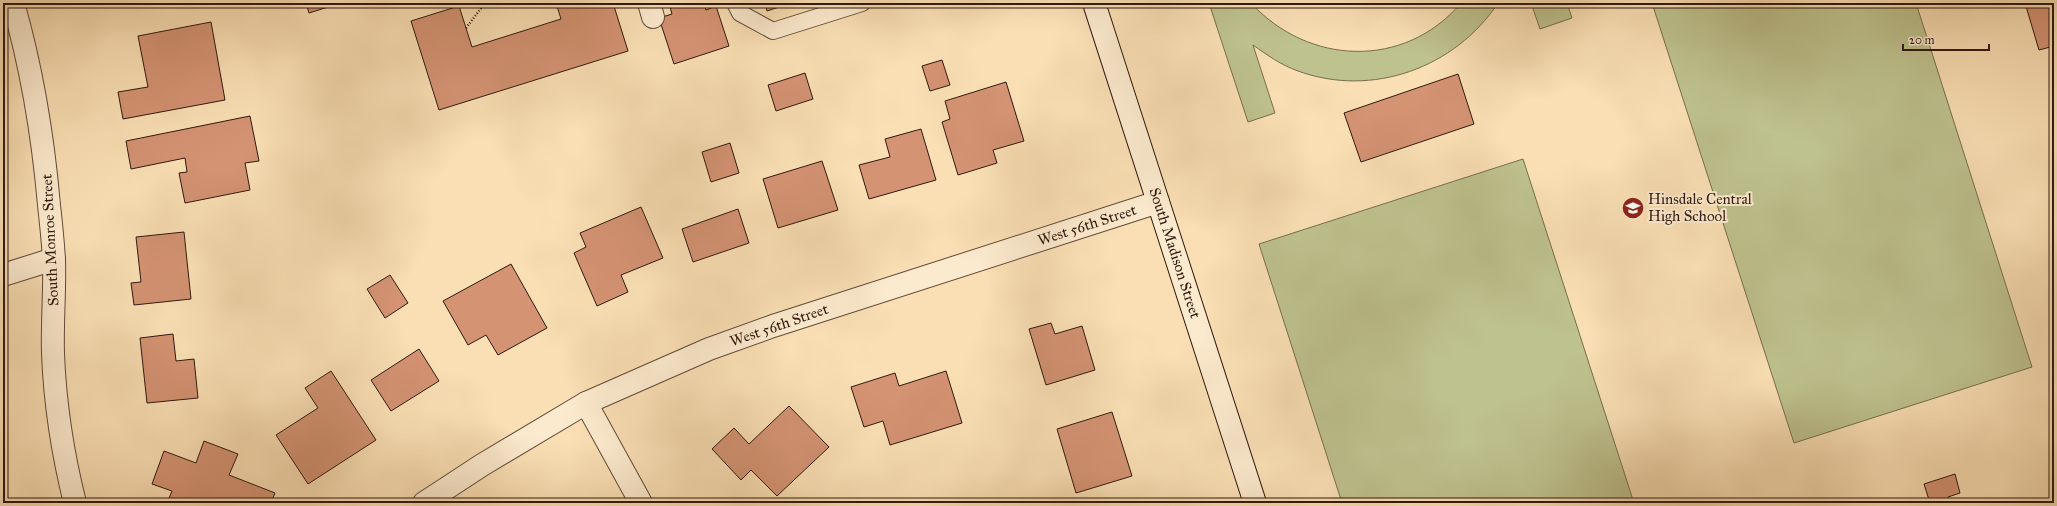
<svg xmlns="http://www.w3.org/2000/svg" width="2057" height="506" viewBox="0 0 2057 506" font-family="'IM FELL Great Primer',serif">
	<rect width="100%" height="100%" fill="#fadfb4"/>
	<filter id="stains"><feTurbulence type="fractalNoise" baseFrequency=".005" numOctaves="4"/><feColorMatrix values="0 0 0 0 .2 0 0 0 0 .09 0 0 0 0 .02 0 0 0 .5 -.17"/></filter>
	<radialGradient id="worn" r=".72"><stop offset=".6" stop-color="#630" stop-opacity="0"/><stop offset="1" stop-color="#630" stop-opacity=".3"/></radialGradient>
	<g fill="#bec28e" stroke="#776d4e">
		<path d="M1209,3H1251C1308,65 1404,70 1461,3H1498C1455,68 1372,98 1298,71C1281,65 1267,55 1253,45L1275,113L1248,122Z"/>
		<path d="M1531,3H1567L1572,18L1540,29Z"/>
		<path d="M1652,3H1916L2032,367L1794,443Z"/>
		<path d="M1523,159L1634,503H1342L1259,244Z"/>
	</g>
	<g fill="#d49373" stroke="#30180f">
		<path d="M131,3H148L132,7Z"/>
		<path d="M306,3H341L309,13Z"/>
		<path d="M556,3H613L628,51L439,110L411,21L459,6L472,47L561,19Z"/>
		<path d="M669,3H704L706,10L716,6L729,46L674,64L659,18L672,14Z"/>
		<path d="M765,3H791L767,11Z"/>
		<path d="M2025,3H2054V46L2039,50Z"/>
		<path d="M211,22L225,100L123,119L118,92L148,87L138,36Z"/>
		<path d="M942,60L950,85L930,91L922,66Z"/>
		<path d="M805,73L813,99L776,111L768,85Z"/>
		<path d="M1458,74L1474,124L1361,162L1344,113Z"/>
		<path d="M1006,82L1024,141L993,150L997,163L958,175L942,122L950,119L945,101Z"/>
		<path d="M250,116L259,161L245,163L250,190L185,203L179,173L187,172L185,158L131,169L126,141Z"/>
		<path d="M921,129L936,180L869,199L859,165L890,157L885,139Z"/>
		<path d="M730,143L739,173L711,182L702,152Z"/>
		<path d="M822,161L838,210L778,228L763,179Z"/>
		<path d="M641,207L663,258L621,275L628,292L597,306L574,253L586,247L580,233Z"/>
		<path d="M738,209L749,243L693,262L682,229Z"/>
		<path d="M184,232L191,299L134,305L131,283L141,282L136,237Z"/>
		<path d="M511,264L547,328L498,355L486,335L468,345L443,301Z"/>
		<path d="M390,275L408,303L385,318L367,289Z"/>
		<path d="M1051,323L1055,334L1082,326L1095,370L1046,385L1029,329Z"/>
		<path d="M173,334L176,361L194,359L198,398L147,403L140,338Z"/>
		<path d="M419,349L439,381L391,411L371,380Z"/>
		<path d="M331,371L376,440L308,484L276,435L318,408L305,388Z"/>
		<path d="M946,371L962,423L890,445L883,421L864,427L851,387L895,373L899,386Z"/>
		<path d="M789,406L829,447L777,496L751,470L741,480L712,449L734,428L749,444Z"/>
		<path d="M1112,412L1132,476L1076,493L1057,429Z"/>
		<path d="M204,441L238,454L229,475L275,493L271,503H213L207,501L206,503H167L172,491L152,484L164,451L196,463Z"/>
		<path d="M1955,474L1960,493L1948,497L1950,503H1930L1924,484Z"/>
	</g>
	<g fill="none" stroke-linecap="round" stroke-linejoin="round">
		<g stroke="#624a38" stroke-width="18">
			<path id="lane" d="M735,3L740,13L773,31L862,3"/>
		</g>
		<g stroke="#624a38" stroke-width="24">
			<g id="street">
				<path d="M13,3C32,69 43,137 49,205C51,223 53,242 54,260C55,291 52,322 53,354C55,404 63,455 75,503"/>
				<path d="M649,3L653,17"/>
				<path d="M3,275L54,259"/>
				<path d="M586,403L641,503"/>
				<path d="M424,503L482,465L586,403L709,349L773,326L1158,202"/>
			</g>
		</g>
		<g stroke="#30180f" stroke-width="24">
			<path id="secondary" d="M1094,3L1255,503"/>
		</g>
		<path stroke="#30180f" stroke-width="2.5" stroke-dasharray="1 2" stroke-linecap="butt" d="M466,28L485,3"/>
		<use href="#lane" stroke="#fceace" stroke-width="16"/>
		<use href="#street" stroke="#fceace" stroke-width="22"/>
		<use href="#secondary" stroke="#fceace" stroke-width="22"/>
	</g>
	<defs>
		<g id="school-disc" transform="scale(1.15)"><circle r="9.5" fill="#8f2418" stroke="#fceace"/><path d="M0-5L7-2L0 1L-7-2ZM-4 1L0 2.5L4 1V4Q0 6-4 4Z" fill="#fff"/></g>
	</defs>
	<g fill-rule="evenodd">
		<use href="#school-disc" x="1633" y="208"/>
	</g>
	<g text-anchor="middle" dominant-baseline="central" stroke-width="4" stroke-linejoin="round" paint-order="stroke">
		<g font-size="15" fill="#30180f" stroke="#fceace" text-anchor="start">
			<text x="1648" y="199">Hinsdale Central<tspan x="1648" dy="17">High School</tspan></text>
		</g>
		<g font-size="15" fill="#30180f" stroke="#fceace">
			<text transform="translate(1087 225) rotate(-18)">West 56th Street</text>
			<text transform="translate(50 240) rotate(-93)">South Monroe Street</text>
			<text transform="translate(1175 253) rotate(72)">South Madison Street</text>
			<text transform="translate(779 325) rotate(-19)">West 56th Street</text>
		</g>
	</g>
	<rect width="2057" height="506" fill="none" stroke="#fadfb4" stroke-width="16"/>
	<rect x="4" y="4" width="2049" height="498" fill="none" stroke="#30180f" stroke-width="2"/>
	<rect x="8" y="8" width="2041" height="490" fill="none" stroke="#30180f"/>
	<path d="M1903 44v6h86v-6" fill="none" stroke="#30180f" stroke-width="2"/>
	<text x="1909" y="44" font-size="12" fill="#30180f" stroke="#fceace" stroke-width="3" paint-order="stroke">20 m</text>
	<rect width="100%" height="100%" filter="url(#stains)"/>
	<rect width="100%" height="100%" fill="url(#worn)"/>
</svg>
